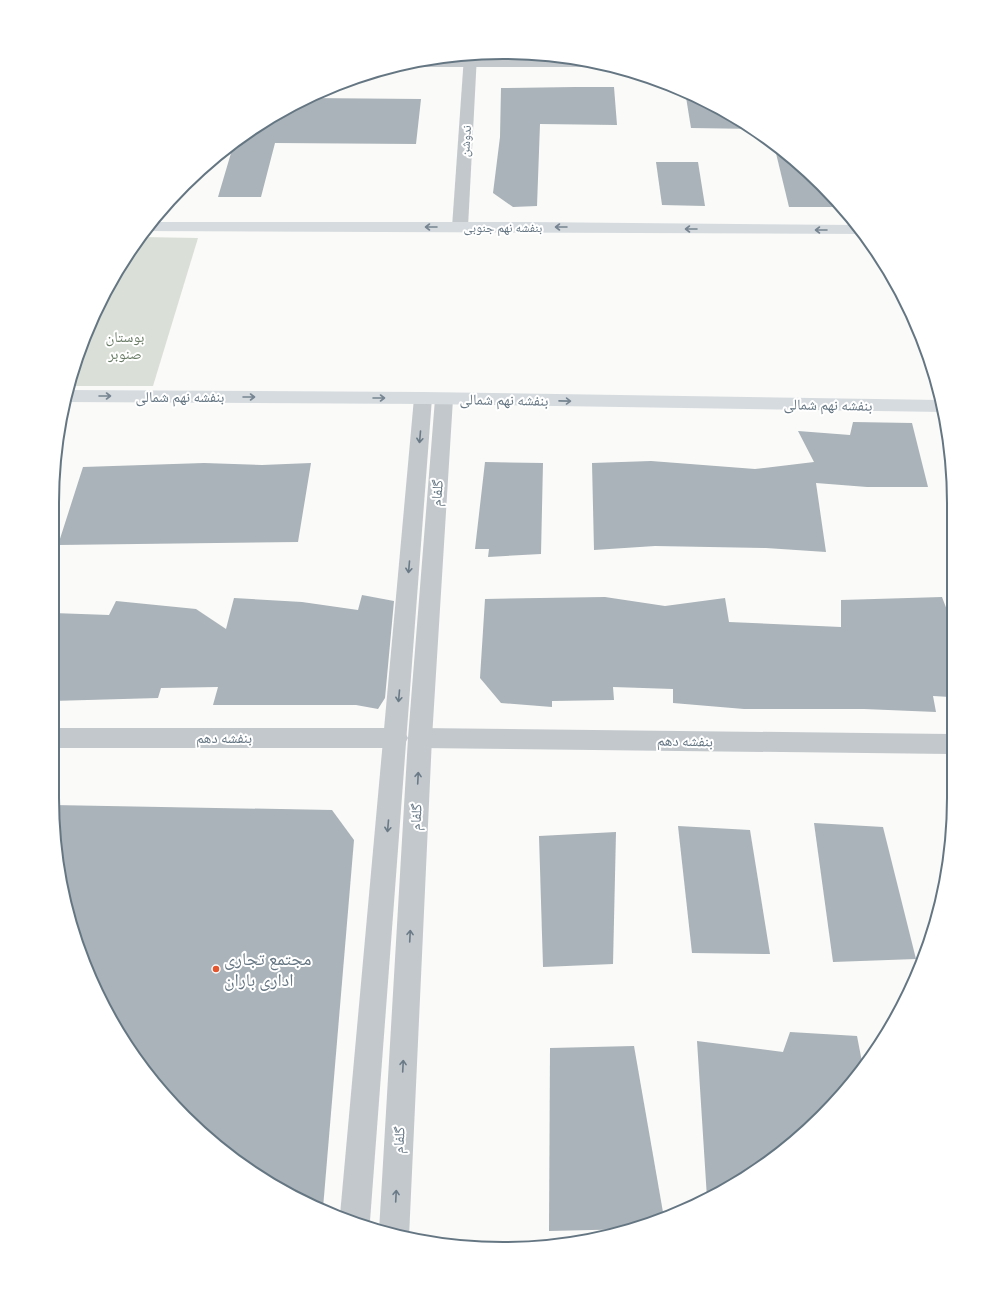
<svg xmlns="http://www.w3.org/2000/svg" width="1006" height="1301" viewBox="0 0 1006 1301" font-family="Cabin,'Noto Naskh Arabic',sans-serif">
	<rect width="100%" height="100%" fill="#fafaf8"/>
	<path fill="#dadfd7" d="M140,237L198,238L153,386H68L99,303Z"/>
	<g fill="#aab3b9">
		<path d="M575,87H614L617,125L540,124L537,206L513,207L493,193L500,137L501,88Z"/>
		<path d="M685,91L754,128L755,129L691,128Z"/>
		<path d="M308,98L421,99L416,144L275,143L261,197H218L234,143L253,128Z"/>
		<path d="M774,145L822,184L841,207H789Z"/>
		<path d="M656,162H698L705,206L662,205Z"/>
		<path d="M853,422L912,423L928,487H867L816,483L826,552L766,548L655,546L594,550L592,463L651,461L755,469L814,462L798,431L850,435Z"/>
		<path d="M485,462L543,463L541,554L488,557L489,549H475Z"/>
		<path d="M204,463L262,465L311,463L298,542L58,545L83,467Z"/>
		<path d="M362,595L394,601L385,698L378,709L356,705H213L218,687L161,688L158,698L52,701L53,613L109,615L116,601L196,609L226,629L234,598L302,602L358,610Z"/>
		<path d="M605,597L665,606L725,598L729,622L841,627V600L942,597L950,618V697L933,696L936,712L864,709H744L673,703V689L613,687L614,700L552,701V707L501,703L480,678L485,599Z"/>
		<path d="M53,805L332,810L354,840L323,1208L278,1189L184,1117L113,1024L67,915Z"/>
		<path d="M814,823L883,827L916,959L833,962Z"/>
		<path d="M678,826L750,830L770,954L692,953Z"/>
		<path d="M616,832L613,964L543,967L539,836Z"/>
		<path d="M790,1032L857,1036L863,1067L822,1117L753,1173L707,1198L697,1041L783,1052Z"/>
		<path d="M634,1046L664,1218L634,1229L549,1231L550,1048Z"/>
	</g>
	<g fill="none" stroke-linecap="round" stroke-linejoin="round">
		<g fill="#c3c8cc" fill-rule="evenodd">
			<path d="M433,59H573L591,61L605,65L600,67H407L401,65L415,61Z"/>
			<path d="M52,728H396L404,731L408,738L404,745L396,748H52Z"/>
			<path d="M420,728L950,734V754L420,748L412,745L408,738L412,731Z"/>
		</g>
		<g fill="#c3c8cc" fill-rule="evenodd">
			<path d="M477,55L468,227L466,230L460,232L454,230L452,227L464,56Z"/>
			<path d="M423,392L429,394L432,398L370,1221L368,1226L340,1215L414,398L417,394Z"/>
			<path d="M444,393L451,394L453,399L432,738L409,1237L386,1234L379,1231L408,738L435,399L437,394Z"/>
		</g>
		<g fill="#d6dbdf" fill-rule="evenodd">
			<path d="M151,222H527L856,225L863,234L143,231Z"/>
			<path d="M67,390L423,392L940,400L943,412L423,404L66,402H65Z"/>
		</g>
	</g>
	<defs><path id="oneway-shaft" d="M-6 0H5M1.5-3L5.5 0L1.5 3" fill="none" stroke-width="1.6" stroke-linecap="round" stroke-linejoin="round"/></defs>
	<g stroke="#768591">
		<use href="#oneway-shaft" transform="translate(431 227) rotate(-180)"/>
		<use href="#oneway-shaft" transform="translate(561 227) rotate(-180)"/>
		<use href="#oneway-shaft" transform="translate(691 229) rotate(-180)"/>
		<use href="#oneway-shaft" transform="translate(821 230) rotate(-180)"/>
		<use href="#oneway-shaft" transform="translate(105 396)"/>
		<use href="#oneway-shaft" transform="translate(249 397)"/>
		<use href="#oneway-shaft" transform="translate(379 398)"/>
		<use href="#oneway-shaft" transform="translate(565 401) rotate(1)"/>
	</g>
	<g stroke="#6a7a87">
		<use href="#oneway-shaft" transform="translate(420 437) rotate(95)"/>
		<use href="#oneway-shaft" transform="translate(409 567) rotate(95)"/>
		<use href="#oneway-shaft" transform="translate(399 696) rotate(95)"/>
		<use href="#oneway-shaft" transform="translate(418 778) rotate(-87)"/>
		<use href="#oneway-shaft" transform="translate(388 826) rotate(95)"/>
		<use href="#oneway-shaft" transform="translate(410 936) rotate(-87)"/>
		<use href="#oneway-shaft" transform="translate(403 1066) rotate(-87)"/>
		<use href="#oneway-shaft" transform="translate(396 1196) rotate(-87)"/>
	</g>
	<circle fill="#e4572e" stroke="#fff" stroke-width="1.5" cx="216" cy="969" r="4"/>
	<g text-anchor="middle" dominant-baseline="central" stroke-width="4" stroke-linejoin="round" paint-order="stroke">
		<g font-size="13" fill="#657683" stroke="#fff">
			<text transform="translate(465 141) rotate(-86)">ندوشن</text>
			<text x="503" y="227">بنفشه نهم جنوبی</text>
		</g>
		<g font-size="15" fill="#687a64" stroke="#fff">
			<text x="125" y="337">بوستان<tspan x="125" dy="17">صنوبر</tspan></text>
		</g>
		<g font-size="15" fill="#657683" stroke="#fff">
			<text x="180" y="397">بنفشه نهم شمالی</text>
			<text transform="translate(504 400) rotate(1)">بنفشه نهم شمالی</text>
			<text transform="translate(828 405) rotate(1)">بنفشه نهم شمالی</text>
			<text transform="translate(437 493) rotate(-86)">گلفام</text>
			<text x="224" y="738">بنفشه دهم</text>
			<text transform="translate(685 741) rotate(1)">بنفشه دهم</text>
			<text transform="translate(416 817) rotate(-87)">گلفام</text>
			<text transform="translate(399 1140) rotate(-87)">گلفام</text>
		</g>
		<g font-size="18" fill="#657683" stroke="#fff" text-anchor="start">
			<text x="224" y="959">مجتمع تجاری<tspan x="224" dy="21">اداری باران</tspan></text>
		</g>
	</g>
	<path d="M0 0H1006V1301H0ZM503 59H503A444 444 0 0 1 947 503V798A444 444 0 0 1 503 1242H503A444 444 0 0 1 59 798V503A444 444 0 0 1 503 59Z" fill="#fff" fill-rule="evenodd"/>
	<path fill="none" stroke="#657683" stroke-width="2" d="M503 59H503A444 444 0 0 1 947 503V798A444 444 0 0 1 503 1242H503A444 444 0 0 1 59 798V503A444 444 0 0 1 503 59Z"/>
</svg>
